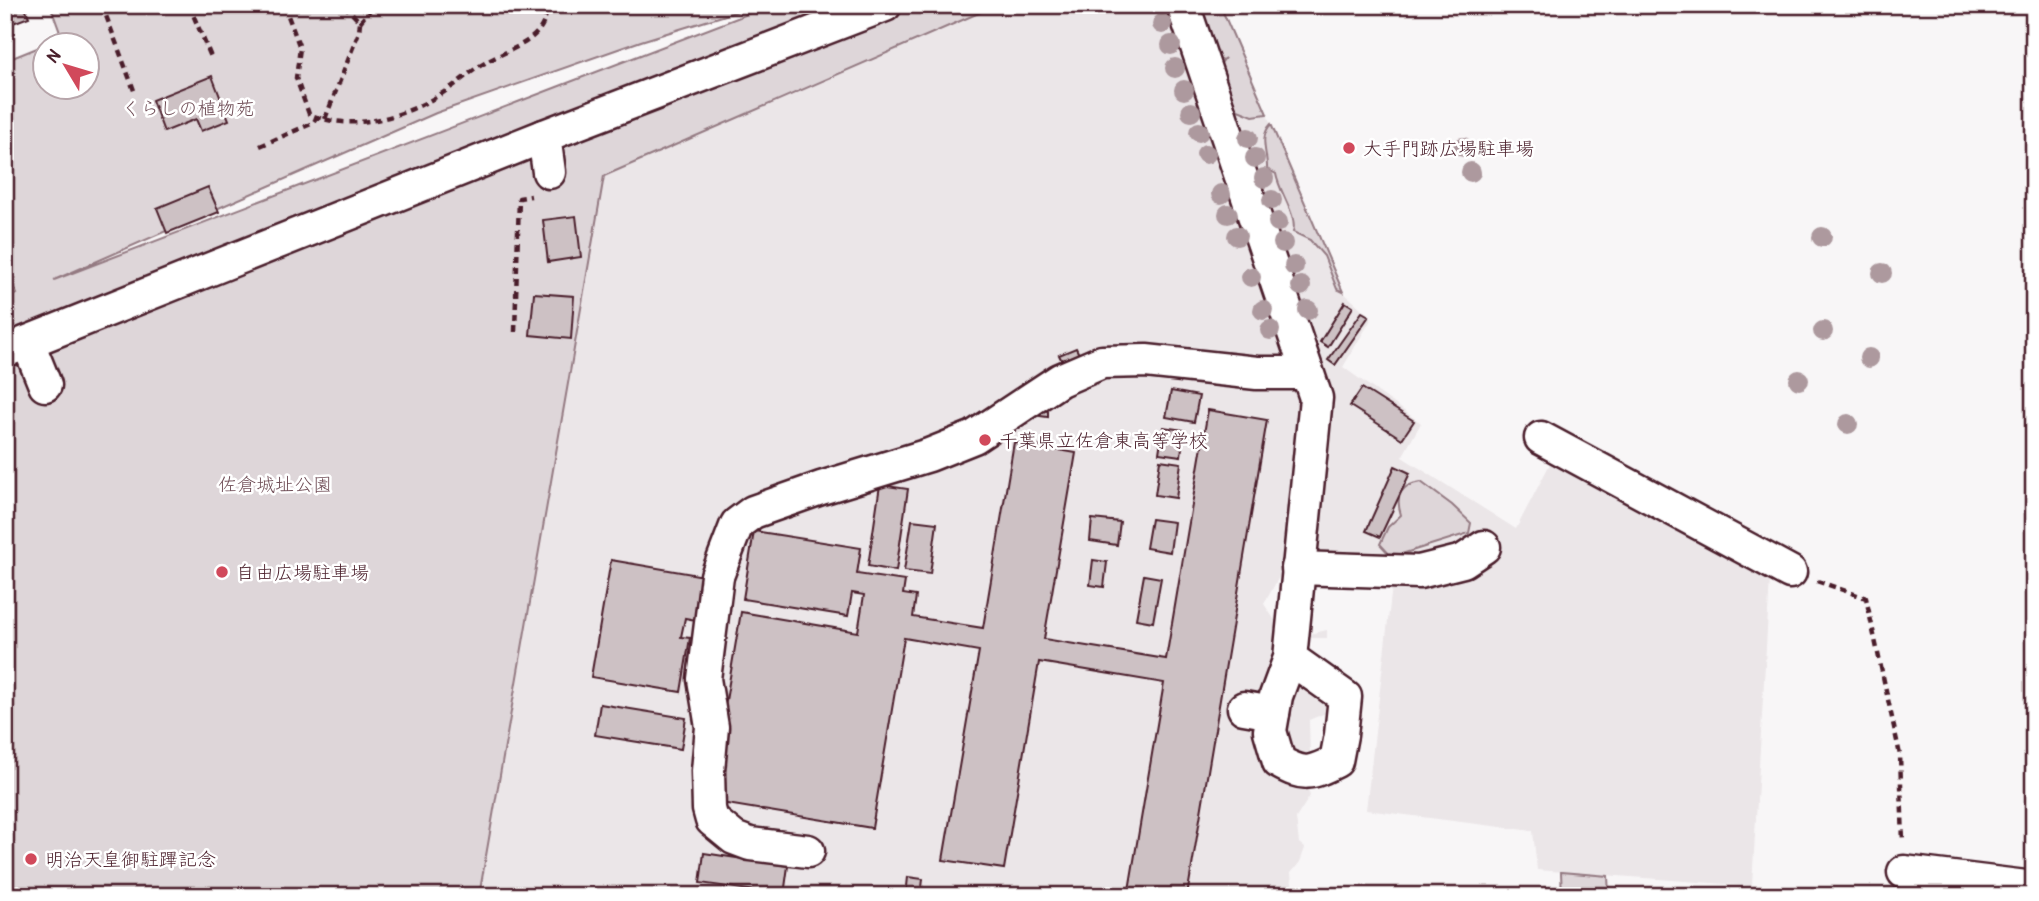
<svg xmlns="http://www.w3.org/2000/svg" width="2039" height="901" viewBox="0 0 2039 901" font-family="'Patrick Hand','Klee One',sans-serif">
	<rect width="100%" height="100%" fill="#f8f6f7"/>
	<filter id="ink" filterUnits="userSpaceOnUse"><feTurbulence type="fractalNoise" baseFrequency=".0143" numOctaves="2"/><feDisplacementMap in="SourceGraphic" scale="14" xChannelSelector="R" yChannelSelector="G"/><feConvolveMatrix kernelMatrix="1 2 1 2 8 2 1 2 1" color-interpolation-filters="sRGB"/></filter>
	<g filter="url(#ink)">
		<path fill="#ebe6e8" d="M997,5H1220L1343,292L1372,318L1343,367L1421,423L1402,457L1516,529L1552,460L1770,579L1752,886L1537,870L1533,831L1366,810L1392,586L1288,561L1264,604L1280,628L1296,637L1327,630V638H1310L1304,648L1327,698L1328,712L1309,720L1310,754L1307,786L1310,796L1296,818L1299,843L1305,848L1300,862L1291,873L1293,896H479L604,176Z"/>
		<g fill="#ded6d9" stroke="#947a82" stroke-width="2" fill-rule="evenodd">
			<path d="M50,5H758L641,41L436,113L54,280L771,5H997L604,176L479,896H5V298L17,294L5,271V61L62,38ZM46,46H88V88H46Z"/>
			<path d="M1189,5H1220L1267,114L1253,116L1238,110L1229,96L1230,93L1224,85L1219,66L1225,58L1217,63Z"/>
			<path d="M1271,124L1343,292L1337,289L1324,256L1310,240L1293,232C1298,216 1279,192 1276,174L1267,169C1268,153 1258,138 1271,124Z"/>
			<path d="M1421,482L1452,505L1471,523L1469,533L1392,557L1380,544L1388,527L1401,515C1395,496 1400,485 1421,482Z"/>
			<path d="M1561,872L1608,876L1609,896H1562Z"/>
		</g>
		<g fill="#cdc1c4" stroke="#4a1f2b" stroke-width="2">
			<path d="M5,5H24L29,17L5,26Z"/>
			<path d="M212,76L229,120L201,131L196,119L164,132L152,100Z"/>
			<path d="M208,187L219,212L167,233L157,208Z"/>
			<path d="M576,216L581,257L548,262L543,220Z"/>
			<path d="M534,293L574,296L571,339L530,335Z"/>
			<path d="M1345,302L1353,307L1328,347L1320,342Z"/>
			<path d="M1362,312L1369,316L1335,365L1328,360Z"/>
			<path d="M1076,348L1084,365L1067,371L1059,355Z"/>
			<path d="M1362,388L1414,421L1402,439L1350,406Z"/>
			<path d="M1171,391L1199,396L1194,422L1166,417Z"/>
			<path d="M1033,409L1048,411V417L1032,415Z"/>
			<path d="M1208,410L1267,420L1187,896H1128L1164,683L1039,662L1004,869L943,860L979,651L904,638L872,828L709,801L741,612L858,632L864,595L852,593L848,616L743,599L754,531L861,548L857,574L905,581L903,594L916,596L913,617L983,628L1014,442L1076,453L1044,639L1166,659Z"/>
			<path d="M1163,427L1184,430L1181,456L1159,453Z"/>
			<path d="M1160,460L1181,463L1176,498L1155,495Z"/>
			<path d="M1395,466L1410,473L1380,537L1366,531Z"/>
			<path d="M880,485L908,489L896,571L868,566Z"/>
			<path d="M1092,519L1120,522L1117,545L1090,541Z"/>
			<path d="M1151,519L1174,522L1170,552L1146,548Z"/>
			<path d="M912,520L937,523L930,574L904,571Z"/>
			<path d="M611,560L704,576L696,620L685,618L681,637L690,638L681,692L591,677Z"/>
			<path d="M1093,560L1107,562L1104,587L1090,585Z"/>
			<path d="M1144,575L1161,578L1153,622L1136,619Z"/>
			<path d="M600,704L686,718L681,749L595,735Z"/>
			<path d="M704,853L788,866L784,895L700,883Z"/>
			<path d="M908,877L923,879L921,896H906Z"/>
		</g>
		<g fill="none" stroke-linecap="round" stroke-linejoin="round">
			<g stroke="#4a1f2b" stroke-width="37">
				<g id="minor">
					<path d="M1183,5L1316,398L1290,658L1276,696L1270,731L1279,762C1304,776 1310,774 1336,761L1341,735L1345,697L1290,658"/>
					<path d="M544,136L549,172"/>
					<path d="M28,343L45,385"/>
					<path d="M5,351L544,136L885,5"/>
					<path d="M1541,438L1790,572"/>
					<path d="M1298,568L1419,572L1463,561L1484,547"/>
					<path d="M1244,708L1273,713"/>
					<path d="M808,851L750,844L734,838L712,820L709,809L708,771L712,727L704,679L717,576L737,524L753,512L821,488L929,455L974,437L1060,380L1102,362L1146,361L1257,373H1306"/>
					<path d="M1904,872L2034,888"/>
				</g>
			</g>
			<g stroke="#4a1f2b" stroke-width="4.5" stroke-dasharray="7 5" stroke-linecap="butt">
				<path d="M102,5L135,93"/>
				<path d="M189,5L211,57"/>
				<path d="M284,5L300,48L296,78L309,114C354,134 412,115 450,88C462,80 472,70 485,63C509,48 549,41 546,5"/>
				<path d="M547,13L621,5"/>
				<path d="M360,22L374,5"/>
				<path d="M325,119L359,32L360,22L344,5"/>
				<path d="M260,146L313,123L317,117"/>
				<path d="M515,332L519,198L531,196"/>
				<path d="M1817,581L1866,598L1900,755L1903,842"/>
			</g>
			<use href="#minor" stroke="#fff" stroke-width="32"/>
		</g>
		<g fill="#ad999e">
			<circle cx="1162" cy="24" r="10"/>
			<circle cx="1171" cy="45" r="10"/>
			<circle cx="1175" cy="68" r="10"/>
			<circle cx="1184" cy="90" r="10"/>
			<circle cx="1191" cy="112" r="10"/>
			<circle cx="1199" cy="132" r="10"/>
			<circle cx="1248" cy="138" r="10"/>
			<circle cx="1463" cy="147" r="10"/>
			<circle cx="1206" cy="154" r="10"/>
			<circle cx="1255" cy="158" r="10"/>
			<circle cx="1471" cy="172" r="10"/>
			<circle cx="1264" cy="178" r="10"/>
			<circle cx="1221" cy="194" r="10"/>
			<circle cx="1272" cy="200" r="10"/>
			<circle cx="1228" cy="214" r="10"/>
			<circle cx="1278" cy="222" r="10"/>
			<circle cx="1237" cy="236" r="10"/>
			<circle cx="1822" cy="237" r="10"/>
			<circle cx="1283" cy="243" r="10"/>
			<circle cx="1294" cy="266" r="10"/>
			<circle cx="1882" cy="273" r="10"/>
			<circle cx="1251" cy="277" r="10"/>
			<circle cx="1301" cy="286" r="10"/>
			<circle cx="1263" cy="310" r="10"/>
			<circle cx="1308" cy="310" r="10"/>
			<circle cx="1270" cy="330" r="10"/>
			<circle cx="1823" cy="331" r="10"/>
			<circle cx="1869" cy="358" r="10"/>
			<circle cx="1799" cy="380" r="10"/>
			<circle cx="1848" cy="424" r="10"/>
		</g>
	</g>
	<g fill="#d1495b" stroke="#fff" stroke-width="2.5">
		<circle cx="1349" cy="148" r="7"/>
		<circle cx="985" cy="440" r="7"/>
		<circle cx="222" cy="572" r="7"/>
		<circle cx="31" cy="859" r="7"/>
	</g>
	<g text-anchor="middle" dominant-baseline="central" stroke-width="5" stroke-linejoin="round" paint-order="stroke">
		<g font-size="19" fill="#6f4d56" stroke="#fff">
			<text x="188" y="108">くらしの植物苑</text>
			<text x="275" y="484">佐倉城址公園</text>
		</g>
		<g font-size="19" fill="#4a1f2b" stroke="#fff" text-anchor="start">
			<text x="1363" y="148">大手門跡広場駐車場</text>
			<text x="999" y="440">千葉県立佐倉東高等学校</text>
			<text x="236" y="572">自由広場駐車場</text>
			<text x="45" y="859">明治天皇御駐蹕記念</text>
		</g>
	</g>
	<rect width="2039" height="901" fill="none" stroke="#fff" stroke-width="28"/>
	<rect x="14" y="14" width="2011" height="873" fill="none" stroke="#4a1f2b" stroke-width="2.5" filter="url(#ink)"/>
	<g transform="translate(66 66) rotate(308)"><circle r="33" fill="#ffffff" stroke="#b7a5aa" stroke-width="2"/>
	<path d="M0-5L12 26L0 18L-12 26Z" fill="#d1495b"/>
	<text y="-10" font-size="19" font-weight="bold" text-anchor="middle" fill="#4a1f2b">N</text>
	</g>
</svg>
